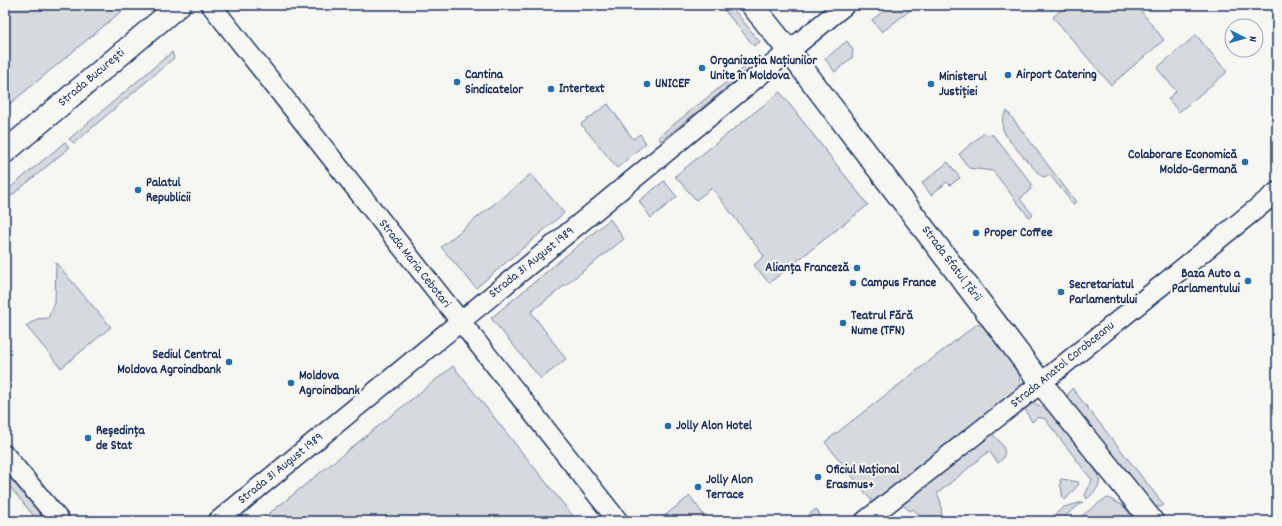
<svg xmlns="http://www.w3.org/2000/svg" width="1282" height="526" viewBox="0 0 1282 526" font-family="Dekko,sans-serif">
	<rect width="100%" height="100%" fill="#f6f6f2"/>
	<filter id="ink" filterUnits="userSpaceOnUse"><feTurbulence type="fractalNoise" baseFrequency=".025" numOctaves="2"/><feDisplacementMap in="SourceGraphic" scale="8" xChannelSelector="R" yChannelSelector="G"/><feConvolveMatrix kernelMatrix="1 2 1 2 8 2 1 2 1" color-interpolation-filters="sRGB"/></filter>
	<g filter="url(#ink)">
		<g fill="#d6d9dd" stroke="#78849e">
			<path d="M5,5H129L5,108Z"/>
			<path d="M720,5H730L760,42L754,46Z"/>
			<path d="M891,5H917L882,32L872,20Z"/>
			<path d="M1067,5H1136L1164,40L1111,85L1053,17Z"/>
			<path d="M1196,35L1227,72L1179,112L1168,99L1176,91L1157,68Z"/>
			<path d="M847,41L853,50L852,58L835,72L825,59Z"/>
			<path d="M172,52L174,58L74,143L69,139Z"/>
			<path d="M749,64L752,67L661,141L658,137Z"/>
			<path d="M780,92L868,205L769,283L754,265L764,256L712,188L696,200L675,176Z"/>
			<path d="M608,104L633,139L640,134L646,143L617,168L581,124Z"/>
			<path d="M1007,111L1076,202L1073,204L1050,175L1043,177L1038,173C1028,161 1012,146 1004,132C1001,125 1002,117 1007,111Z"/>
			<path d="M983,134L993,135L1032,184L1031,189L1020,199L1033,215L1031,217L1028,216L993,171L969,168L959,154Z"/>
			<path d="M65,142L69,148L5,201V192Z"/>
			<path d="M948,162L960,178L950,185L947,182L931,195L922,183Z"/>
			<path d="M531,174L564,213L476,288L441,247Z"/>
			<path d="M664,181L677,197L651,218L639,201Z"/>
			<path d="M610,219L624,239L531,312L566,359L541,379L491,318Z"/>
			<path d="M56,263L111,327L61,368L26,326L37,319L48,318L55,303Z"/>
			<path d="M977,324L985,327L1019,372L1020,383L1018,390L875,505L825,442Z"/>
			<path d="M453,366L577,521H260Z"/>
			<path d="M1072,388L1164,505L1160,507L1150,506L1068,401L1067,396Z"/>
			<path d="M1031,403C1054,405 1083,453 1097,472C1103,484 1097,490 1087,499L1085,495L1092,480L1045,419L1038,417L1032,422L1023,406Z"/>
			<path d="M990,433C1000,439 1012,454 998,463L989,451L937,494C944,504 939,511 944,521H933L931,519L926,521L913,509L910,511L899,502Z"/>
			<path d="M5,472L46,521H38L5,481Z"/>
			<path d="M1062,479L1078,482L1079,484L1065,500L1063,499L1060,480Z"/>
			<path d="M690,496L708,521H658Z"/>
			<path d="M1108,498L1122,505L1137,521H1075L1103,500Z"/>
			<path d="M1083,502L1059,521H1047L1064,507Z"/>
			<path d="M816,509L824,521H801Z"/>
		</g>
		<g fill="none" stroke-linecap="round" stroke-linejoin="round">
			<g stroke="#1b2f5e" stroke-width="22">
				<g id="minor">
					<path d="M211,5L618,521"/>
					<path d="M5,455L60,521"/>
					<path d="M218,521L845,5"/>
					<path d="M865,521L1041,383L1277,192"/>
				</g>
			</g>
			<g stroke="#1b2f5e" stroke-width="25">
				<g id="major">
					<path d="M752,5L789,51L1041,383L1152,521"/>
					<path d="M5,152L179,5"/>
				</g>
			</g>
			<use href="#minor" stroke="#f6f6f2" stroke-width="19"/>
			<use href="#major" stroke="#f6f6f2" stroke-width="22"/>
		</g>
	</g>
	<g fill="#1f6fb2" stroke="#f6f6f2" stroke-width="1.5">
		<circle cx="702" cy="68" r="4"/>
		<circle cx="1008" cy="75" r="4"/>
		<circle cx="457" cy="82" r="4"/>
		<circle cx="647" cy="84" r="4"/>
		<circle cx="931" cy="84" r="4"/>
		<circle cx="551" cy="89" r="4"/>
		<circle cx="1245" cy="162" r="4"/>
		<circle cx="138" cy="190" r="4"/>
		<circle cx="976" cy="233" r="4"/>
		<circle cx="857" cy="268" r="4"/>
		<circle cx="1248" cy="281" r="4"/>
		<circle cx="853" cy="283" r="4"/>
		<circle cx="1061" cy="292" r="4"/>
		<circle cx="843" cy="323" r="4"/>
		<circle cx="229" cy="362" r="4"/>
		<circle cx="291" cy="383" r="4"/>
		<circle cx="668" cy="426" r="4"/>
		<circle cx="88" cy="438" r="4"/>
		<circle cx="818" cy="477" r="4"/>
		<circle cx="698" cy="487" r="4"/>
	</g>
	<g text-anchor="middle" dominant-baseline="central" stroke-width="4" stroke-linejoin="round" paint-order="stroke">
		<g font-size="13" font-weight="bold" fill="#1b2f5e" stroke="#f6f6f2" text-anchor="start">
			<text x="710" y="61">Organizația Națiunilor<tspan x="710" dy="15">Unite în Moldova</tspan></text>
			<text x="465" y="75">Cantina<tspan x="465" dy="15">Sindicatelor</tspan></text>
			<text x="1016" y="75">Airport Catering</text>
			<text x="939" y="77">Ministerul<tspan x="939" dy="15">Justiției</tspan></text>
			<text x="655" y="84">UNICEF</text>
			<text x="559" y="89">Intertext</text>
			<text x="1237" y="155" text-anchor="end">Colaborare Economică<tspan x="1237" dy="15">Moldo-Germană</tspan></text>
			<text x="146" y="183">Palatul<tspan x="146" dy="15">Republicii</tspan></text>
			<text x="984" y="233">Proper Coffee</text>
			<text x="849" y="268" text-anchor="end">Alianța Franceză</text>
			<text x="1240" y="274" text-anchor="end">Baza Auto a<tspan x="1240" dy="15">Parlamentului</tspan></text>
			<text x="861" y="283">Campus France</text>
			<text x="1069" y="285">Secretariatul<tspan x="1069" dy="15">Parlamentului</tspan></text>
			<text x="851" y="316">Teatrul Fără<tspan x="851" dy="15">Nume (TFN)</tspan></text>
			<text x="221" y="355" text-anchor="end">Sediul Central<tspan x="221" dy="15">Moldova Agroindbank</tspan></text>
			<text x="299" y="376">Moldova<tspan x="299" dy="15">Agroindbank</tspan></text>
			<text x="676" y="426">Jolly Alon Hotel</text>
			<text x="96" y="431">Reședința<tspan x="96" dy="15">de Stat</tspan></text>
			<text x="826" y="470">Oficiul Național<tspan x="826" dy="15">Erasmus+</tspan></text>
			<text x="706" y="480">Jolly Alon<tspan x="706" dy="15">Terrace</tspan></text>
		</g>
		<g font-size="13" fill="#1b2f5e" stroke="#f6f6f2">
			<text transform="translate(92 78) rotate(-40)">Strada București</text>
			<text transform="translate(532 263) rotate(-39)">Strada 31 August 1989</text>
			<text transform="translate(414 264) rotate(52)">Strada Maria Cebotari</text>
			<text transform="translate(951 264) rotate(53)">Strada Sfatul Țării</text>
			<text transform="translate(1063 365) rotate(-39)">Strada Anatol Corobceanu</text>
			<text transform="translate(281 469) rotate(-39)">Strada 31 August 1989</text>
		</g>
	</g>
	<rect width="1282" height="526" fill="none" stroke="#f6f6f2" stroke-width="20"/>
	<rect x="10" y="10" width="1262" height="506" fill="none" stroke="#1b2f5e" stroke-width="1.5" filter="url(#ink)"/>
	<g transform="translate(1244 38) rotate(96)"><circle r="19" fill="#f6f6f2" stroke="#9ea6b7"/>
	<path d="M0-3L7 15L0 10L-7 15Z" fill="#1f6fb2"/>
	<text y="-6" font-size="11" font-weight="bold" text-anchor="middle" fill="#1b2f5e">N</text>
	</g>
</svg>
